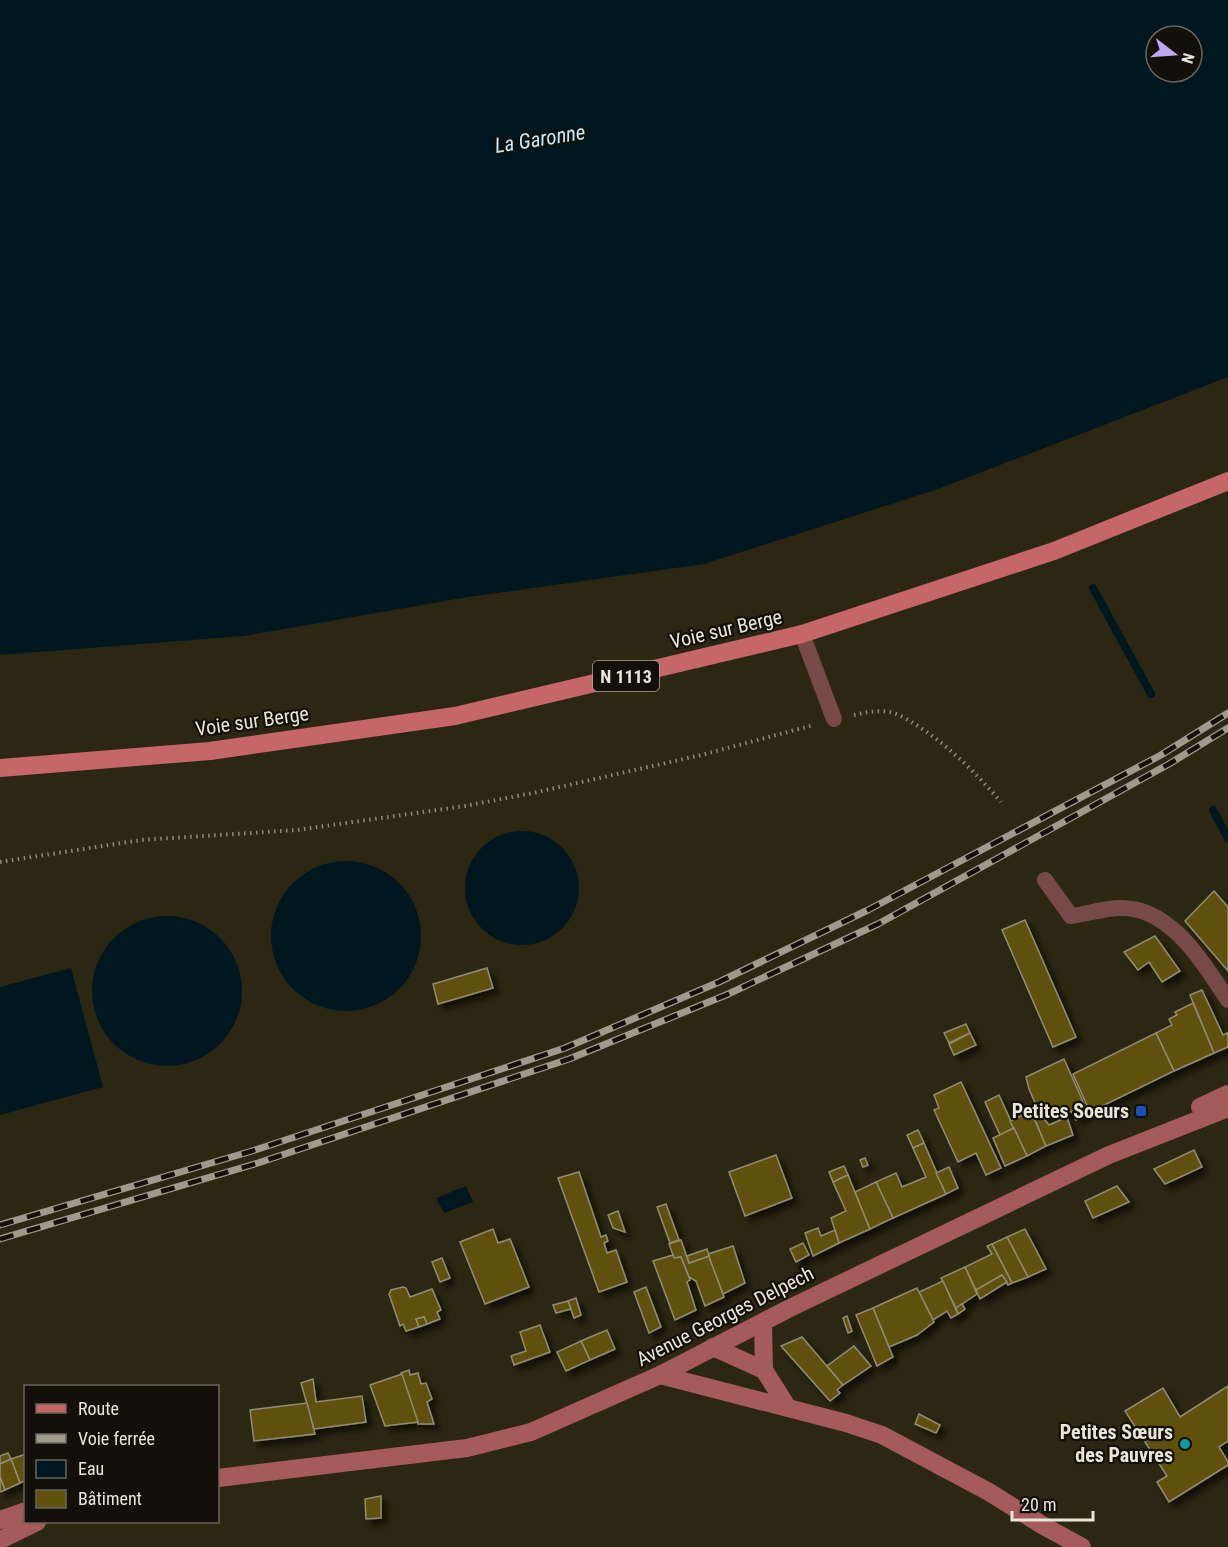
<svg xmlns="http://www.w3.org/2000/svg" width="1228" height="1547" viewBox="0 0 1228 1547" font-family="'Roboto Condensed',sans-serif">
	<defs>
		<filter id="shadow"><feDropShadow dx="5.5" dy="5.5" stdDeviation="3" flood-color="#0009"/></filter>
	</defs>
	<rect width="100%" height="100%" fill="#2c2713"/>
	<g fill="#01171f" fill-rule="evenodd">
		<path d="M0,0H1228V377L938,489L704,564L468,597L244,636L0,655ZM1156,36H1192V72H1156Z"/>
		<circle cx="522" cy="888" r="57"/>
		<circle cx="346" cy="936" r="75"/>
		<circle cx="167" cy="991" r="75"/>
		<path d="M71,968L103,1087L0,1115V987Z"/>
		<path d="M466,1186L473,1202L444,1213L436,1198Z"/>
	</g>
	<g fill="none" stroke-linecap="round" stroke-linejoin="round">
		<g stroke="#01171f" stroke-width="8">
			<path d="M1093,588L1151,694"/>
			<path d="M1213,810L1228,838"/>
		</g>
	</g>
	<g fill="#5f510c" stroke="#918c74" stroke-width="1.5" filter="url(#shadow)">
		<path d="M1214,891L1228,907V971L1185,921Z"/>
		<path d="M1025,920L1076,1037L1053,1047L1002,930Z"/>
		<path d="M1155,936L1180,971L1162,982L1149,962L1138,970L1124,952Z"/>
		<path d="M487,968L493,988L438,1004L433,984Z"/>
		<path d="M1202,990L1223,1035L1227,1033L1228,1037V1047L1214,1053L1190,995Z"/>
		<path d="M1193,1003L1214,1053L1174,1071L1156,1033L1172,1025L1169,1019L1177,1015L1175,1012Z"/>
		<path d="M966,1024L970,1033L949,1043L944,1033Z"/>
		<path d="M970,1033L976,1045L954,1055L949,1044Z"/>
		<path d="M1156,1033L1174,1071L1090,1112L1073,1074Z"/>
		<path d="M1064,1059L1088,1113L1076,1120L1071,1111L1054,1119L1037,1107L1029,1089L1026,1077Z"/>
		<path d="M961,1082L1001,1168L986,1175L976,1153L958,1162L934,1110L939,1108L934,1095Z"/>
		<path d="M999,1095L1014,1128L1000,1135L985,1102Z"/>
		<path d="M1031,1111L1046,1146L1027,1156L1010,1121Z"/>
		<path d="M1040,1114L1049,1125L1067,1117L1073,1135L1046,1146L1033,1115Z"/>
		<path d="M1014,1128L1027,1156L1005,1166L993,1138Z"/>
		<path d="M918,1130L924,1143L913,1148L907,1135Z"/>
		<path d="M924,1143L946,1194L893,1218L876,1182L896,1173L902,1187L926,1177L913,1148Z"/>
		<path d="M1194,1150L1202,1167L1165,1184L1154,1169Z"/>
		<path d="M776,1155L792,1198L745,1216L729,1172Z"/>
		<path d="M865,1158L868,1165L863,1167L860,1160Z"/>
		<path d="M844,1166L848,1175L833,1182L829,1172Z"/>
		<path d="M949,1167L958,1188L946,1194L936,1173Z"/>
		<path d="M579,1172L601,1237L606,1235L608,1241L604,1243L607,1253L616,1250L627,1282L599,1292L558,1178Z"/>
		<path d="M848,1175L870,1229L839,1243L831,1218L846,1211L833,1182Z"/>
		<path d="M876,1182L893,1218L870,1229L855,1192Z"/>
		<path d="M1117,1186L1129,1202L1093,1218L1085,1201Z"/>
		<path d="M666,1204L679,1240L670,1243L657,1207Z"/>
		<path d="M618,1211L625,1232L613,1228L608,1215Z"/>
		<path d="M818,1228L821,1236L835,1230L839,1243L813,1256L805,1233Z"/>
		<path d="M493,1229L498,1243L510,1239L529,1287L485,1304L460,1242Z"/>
		<path d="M1025,1229L1046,1269L1028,1277L1007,1237Z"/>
		<path d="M1007,1237L1028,1277L1012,1283L992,1244Z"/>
		<path d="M681,1240L689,1263L709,1256L724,1297L705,1306L696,1281L689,1277L681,1257L674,1258L673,1255L669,1244Z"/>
		<path d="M803,1243L809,1255L796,1262L790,1249Z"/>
		<path d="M992,1244L1012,1283L1008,1285L1002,1275L976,1290L965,1267L992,1254L987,1246Z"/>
		<path d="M733,1246L745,1283L723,1294L708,1254Z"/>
		<path d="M707,1249L709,1256L689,1263L687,1256Z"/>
		<path d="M673,1255L674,1258L681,1257L690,1280L687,1282L696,1310L675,1320L653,1261Z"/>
		<path d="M442,1258L450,1278L440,1282L432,1262Z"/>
		<path d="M965,1267L977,1294L956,1308L941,1278Z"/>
		<path d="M1002,1275L1007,1282L980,1299L976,1290Z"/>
		<path d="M943,1281L958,1314L951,1318L947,1311L933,1320L919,1292Z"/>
		<path d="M403,1287L406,1288L410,1297L432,1289L441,1310L437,1312L440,1319L427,1324L424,1317L416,1319L419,1327L406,1331L403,1324L400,1326L389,1294L391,1290Z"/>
		<path d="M646,1287L661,1327L649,1333L634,1292Z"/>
		<path d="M917,1288L934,1322L917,1335L889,1347L873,1308Z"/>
		<path d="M576,1298L581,1315L574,1318L568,1301Z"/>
		<path d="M568,1301L571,1309L556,1313L553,1305Z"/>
		<path d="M962,1304L965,1309L958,1314L956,1308Z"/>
		<path d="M873,1308L893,1357L877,1366L856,1315Z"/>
		<path d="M847,1316L852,1331L848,1333L843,1318Z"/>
		<path d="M424,1317L427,1324L419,1327L416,1319Z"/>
		<path d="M540,1325L550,1352L514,1365L511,1356L526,1351L520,1332Z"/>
		<path d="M607,1330L615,1349L590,1360L581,1341Z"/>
		<path d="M802,1337L843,1385L837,1390L840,1393L830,1401L781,1346Z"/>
		<path d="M581,1341L590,1360L566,1371L557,1352Z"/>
		<path d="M854,1346L871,1366L843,1385L827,1366Z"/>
		<path d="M409,1370L410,1375L418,1373L421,1384L426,1383L432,1399L427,1402L434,1424H418L401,1373Z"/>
		<path d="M402,1374L418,1422L385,1426L370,1385Z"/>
		<path d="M313,1379L316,1402L362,1396L366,1422L314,1429L301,1383Z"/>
		<path d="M1228,1386V1441L1219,1447L1228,1462V1465L1169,1502L1157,1482L1167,1476L1125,1411L1163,1388L1180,1417Z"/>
		<path d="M307,1403L315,1434L254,1441L250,1410Z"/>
		<path d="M919,1414L940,1425L936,1433L915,1424Z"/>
		<path d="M8,1453L11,1459L0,1464V1456Z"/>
		<path d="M26,1454V1480L20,1483L11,1459Z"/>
		<path d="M11,1459L20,1483L5,1490L0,1477V1464Z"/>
		<path d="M0,1477L5,1490L0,1492Z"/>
		<path d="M381,1496V1518L366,1519L365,1499Z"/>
	</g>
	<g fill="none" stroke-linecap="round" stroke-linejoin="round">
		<g stroke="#908c7c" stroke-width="4" stroke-dasharray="1.5 4.5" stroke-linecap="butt">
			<path d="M854,715C866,712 877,710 890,712C899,714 908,720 915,724C949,746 975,772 1001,802"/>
			<path d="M0,862L141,840L297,830L465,806L533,793L701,755L814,725"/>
		</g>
		<g stroke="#784949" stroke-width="16">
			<path d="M802,634L834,719"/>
			<path d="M1045,880L1071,916C1086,914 1102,909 1118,908C1170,905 1203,963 1228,1000"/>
		</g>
		<g stroke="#a55a5b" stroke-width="18">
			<path d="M1200,1107L1228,1094"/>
			<path d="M763,1323L764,1370L788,1408"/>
			<path d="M713,1347L764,1370"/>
			<path d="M660,1375L846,1423L882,1435L989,1492L1042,1525L1082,1547"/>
			<path d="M218,1478L467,1448L531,1432L660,1375L790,1308L1109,1155L1228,1108"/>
			<path d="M0,1520L26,1511"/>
			<path d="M0,1540L37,1522"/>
		</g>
		<path stroke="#c76669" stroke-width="18" d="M0,768L210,751L455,716L802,634L1054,551L1228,481"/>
		<g stroke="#9f9b8c" stroke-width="7">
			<g id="rail">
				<path d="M0,1225L252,1151L565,1048L719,982L868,910L1161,755L1228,713"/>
				<path d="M0,1239L258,1163L569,1059L726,995L878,924L1169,764L1228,728"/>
			</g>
		</g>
		<use href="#rail" stroke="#121008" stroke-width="4.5" stroke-dasharray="14" stroke-linecap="butt"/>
	</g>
	<rect fill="#1a4fb4" stroke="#121008" stroke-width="2" x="1135" y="1105" width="12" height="12" rx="3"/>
	<circle fill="#0f9aa8" stroke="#121008" stroke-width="2" cx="1185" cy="1444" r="6"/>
	<g text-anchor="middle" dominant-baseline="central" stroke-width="4.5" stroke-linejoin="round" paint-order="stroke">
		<rect fill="#121008" stroke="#a8a69a" stroke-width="1.5" x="593" y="661" width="66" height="30" rx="4.5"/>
		<g font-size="18" font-weight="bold" fill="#e9e6d9">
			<text x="626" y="676">N 1113</text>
		</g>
		<g font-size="20" fill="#e9e6d9" stroke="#121008">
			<text transform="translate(726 629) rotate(-13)">Voie sur Berge</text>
			<text transform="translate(252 721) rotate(-8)">Voie sur Berge</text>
			<text transform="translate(725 1316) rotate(-27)">Avenue Georges Delpech</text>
		</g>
		<g font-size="20" font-weight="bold" fill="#e9e6d9" stroke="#121008" text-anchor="end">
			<text x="1129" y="1111">Petites Soeurs</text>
			<text x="1173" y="1432">Petites Sœurs<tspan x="1173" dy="23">des Pauvres</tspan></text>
		</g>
		<g font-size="21" font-style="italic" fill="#c4ebfb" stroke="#121008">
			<text transform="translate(540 139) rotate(-9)">La Garonne</text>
		</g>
	</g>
	<rect x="24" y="1385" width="195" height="138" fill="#121008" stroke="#68665c" stroke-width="1.5"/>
	<rect x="36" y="1404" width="30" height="9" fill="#c76669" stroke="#68665c" stroke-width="1.5"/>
	<text x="78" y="1415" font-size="18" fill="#e9e6d9">Route</text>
	<rect x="36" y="1434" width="30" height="9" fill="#9f9b8c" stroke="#68665c" stroke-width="1.5"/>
	<text x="78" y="1445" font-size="18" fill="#e9e6d9">Voie ferrée</text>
	<rect x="36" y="1460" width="30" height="18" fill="#01171f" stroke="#68665c" stroke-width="1.5"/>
	<text x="78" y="1475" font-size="18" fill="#e9e6d9">Eau</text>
	<rect x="36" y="1490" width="30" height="18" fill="#5f510c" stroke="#68665c" stroke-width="1.5"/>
	<text x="78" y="1505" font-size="18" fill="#e9e6d9">Bâtiment</text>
	<g transform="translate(1174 54) rotate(107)"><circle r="28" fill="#121008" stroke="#68665c" stroke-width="1.5"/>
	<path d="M0-4.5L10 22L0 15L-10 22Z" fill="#bea9f4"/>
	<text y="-9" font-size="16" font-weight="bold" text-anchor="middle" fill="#e9e6d9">N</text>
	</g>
	<path d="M1012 1511v9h81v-9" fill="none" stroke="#e9e6d9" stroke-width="3"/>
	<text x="1021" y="1511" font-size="18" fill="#e9e6d9" stroke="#121008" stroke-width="4.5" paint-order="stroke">20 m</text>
</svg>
